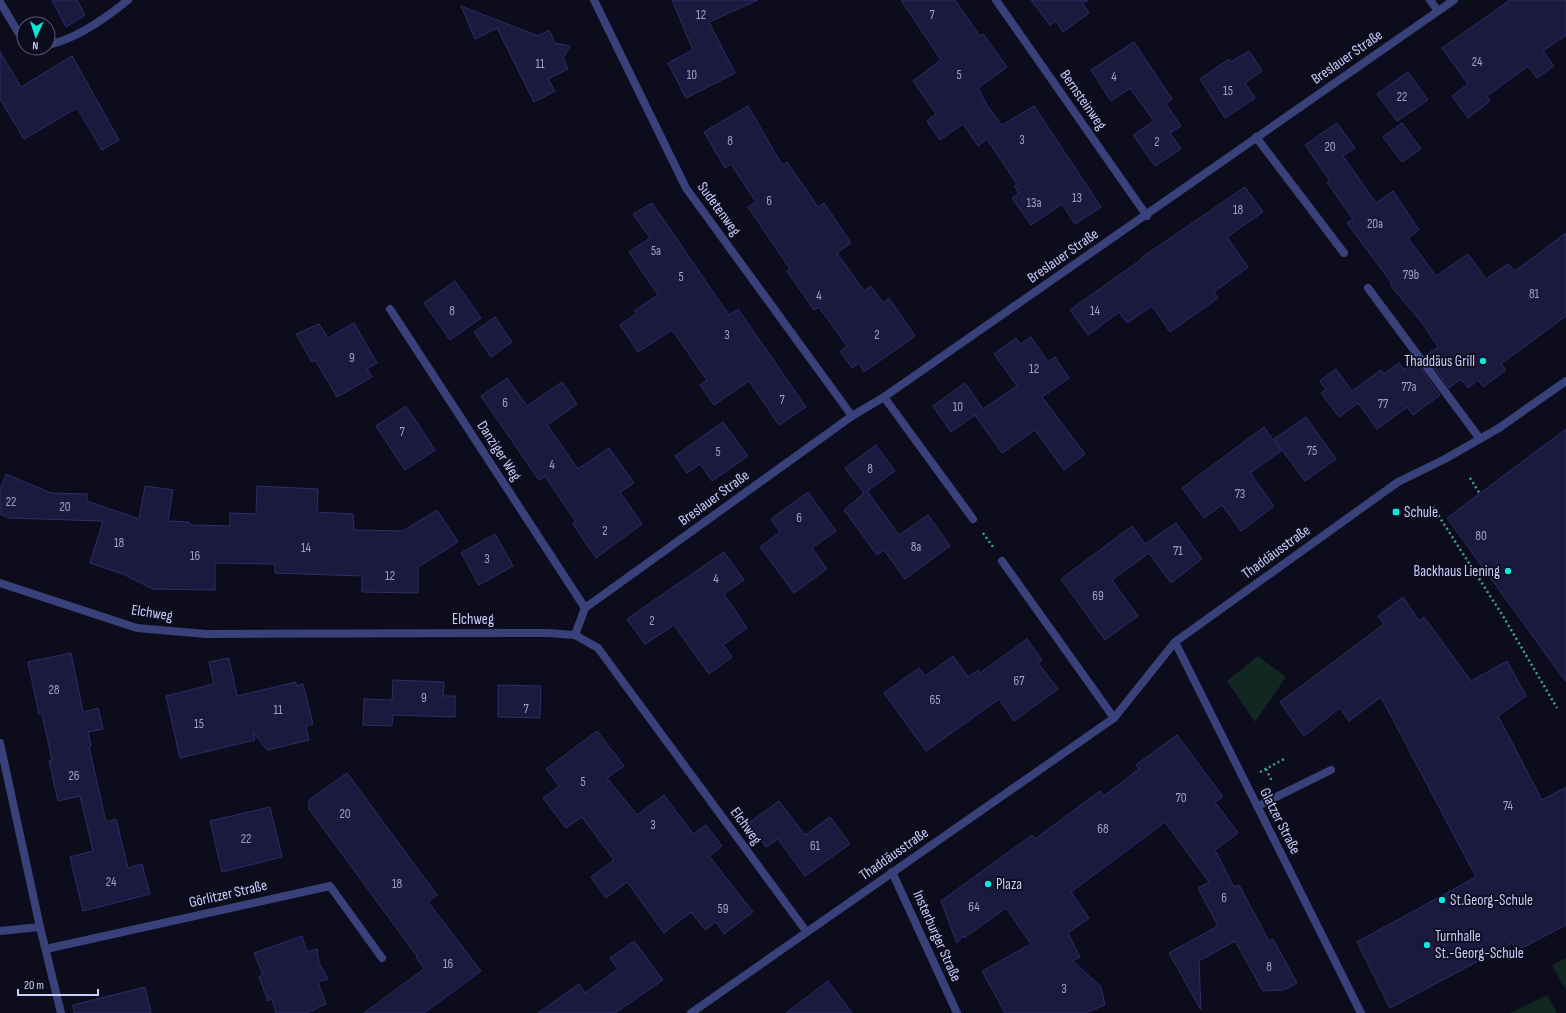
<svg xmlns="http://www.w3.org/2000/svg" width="1566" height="1013" viewBox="0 0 1566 1013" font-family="'Sofia Sans Condensed',sans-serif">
	<rect width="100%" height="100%" fill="#0d0c1d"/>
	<g fill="#102722">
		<path d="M1258,656L1286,677L1255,722L1227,681Z"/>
		<path d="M1566,958V990L1552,965Z"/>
		<path d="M1547,995L1557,1013H1510Z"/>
	</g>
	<g fill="#1b193d" stroke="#2f2c68">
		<path d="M52,0H77L85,15L66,27Z"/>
		<path d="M672,0H758L709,22L735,73L686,98L668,63L693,50Z"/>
		<path d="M901,0H955L980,36L983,34L1007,67L978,88L988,107L1002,125L1034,106L1101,207L1075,224L1062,204L1031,225L1012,198L1019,193L1014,186L1017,184L987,139L978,146L963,124L940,140L927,121L936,114L913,81L941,60Z"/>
		<path d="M1031,0H1088L1083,4L1089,13L1063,32L1056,21L1050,25Z"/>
		<path d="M1510,0H1566V35L1543,51L1554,66L1537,78L1528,66L1487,96L1490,101L1468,118L1452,96L1468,84L1442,48Z"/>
		<path d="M461,6L538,36L549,30L555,43L570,46L563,58L568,69L548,79L555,91L534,102L497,28L475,39Z"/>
		<path d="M1134,42L1172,99L1166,104L1181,126L1170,133L1181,149L1155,166L1133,135L1154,121L1130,88L1111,101L1091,70Z"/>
		<path d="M1249,51L1262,71L1245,83L1255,98L1225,118L1200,79L1229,59L1231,62Z"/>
		<path d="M0,52L21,87L72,56L119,140L102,150L77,108L24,139L0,99Z"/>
		<path d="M1408,72L1428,100L1397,121L1377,94Z"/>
		<path d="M748,106L782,165L787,162L818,207L824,203L851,243L837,253L864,291L871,286L883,303L889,298L915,336L864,372L859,363L852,368L840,351L847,346L819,307L814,310L787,271L790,269L748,207L756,202L731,164L725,168L704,132Z"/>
		<path d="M1337,123L1355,148L1343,156L1376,203L1393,191L1419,230L1408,238L1436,276L1468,254L1486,279L1508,264L1515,271L1566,233V316L1501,364L1506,370L1483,387L1478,380L1468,388L1461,379L1449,388L1425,356L1438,347L1423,324L1391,286V282L1347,223L1353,219L1327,182L1330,181L1305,145Z"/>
		<path d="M1402,123L1421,149L1402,162L1383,137Z"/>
		<path d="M1245,187L1263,212L1227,237L1248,267L1214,292L1218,298L1170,332L1152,306L1127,323L1119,312L1088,335L1070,310L1142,259L1141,258Z"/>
		<path d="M652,203L729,315L738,309L806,407L779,425L749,381L714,405L700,385L707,380L672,330L638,352L620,325L636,314L634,311L658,295L629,252L650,238L633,214Z"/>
		<path d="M455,281L481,318L450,340L424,303Z"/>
		<path d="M495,317L512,342L491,357L474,332Z"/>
		<path d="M354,323L377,363L367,369L372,377L337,397L315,360L312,362L296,334L319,324L328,338Z"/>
		<path d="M1031,337L1048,362L1055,357L1069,378L1042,397L1085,454L1064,470L1035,430L1002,453L975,415L951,432L933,406L965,383L983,409L1017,386L994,354L1016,338L1020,344Z"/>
		<path d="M1416,362L1440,395L1413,415L1407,407L1377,429L1358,403L1339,417L1321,393L1326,390L1320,381L1336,369L1352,391L1381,370L1384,374L1399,363L1404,369Z"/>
		<path d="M507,378L527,406L562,382L577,404L547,425L578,469L609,448L634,483L620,492L642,524L596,558L573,524L576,522L545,476L539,480L481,396Z"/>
		<path d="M406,406L435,450L405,470L376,426Z"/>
		<path d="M1306,417L1336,459L1305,481L1274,439Z"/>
		<path d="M723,422L748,456L712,481L700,464L687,473L675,456Z"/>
		<path d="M1264,427L1281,451L1250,473L1274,506L1241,531L1222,505L1204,518L1182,488Z"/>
		<path d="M1566,429V682L1447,518Z"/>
		<path d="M876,445L895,471L867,491L899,535L928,515L950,546L905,579L884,550L877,555L844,510L864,493L845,468Z"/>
		<path d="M6,474L51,493L87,494V501L139,519L145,486L173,490L168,521L189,522L191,525L230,526V513L256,514L257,486L318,489L317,512L353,514L354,530L403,531L437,510L458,542L418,567V593L362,592V576L275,573V564L215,563V590L153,589L123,574L90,563L103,521L9,518L0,514V489Z"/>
		<path d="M808,492L836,531L812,548L827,569L794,593L760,547L780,532L771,519Z"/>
		<path d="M1176,523L1202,559L1171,583L1149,553L1112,580L1138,616L1105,640L1061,579L1132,526L1145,544Z"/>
		<path d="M495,534L513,566L479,585L461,553Z"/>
		<path d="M724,552L744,580L724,594L747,628L723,645L732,657L709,674L674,625L645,644L627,619Z"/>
		<path d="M1403,597L1419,621L1424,617L1471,681L1507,661L1526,696L1498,716L1542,800L1566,787V925L1516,951L1512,943L1390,1008L1357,942L1476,877L1381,697L1349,721L1340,708L1304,736L1280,702L1384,624L1378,616Z"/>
		<path d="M1027,639L1042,660L1038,663L1058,689L1014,721L999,699L926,751L884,693L919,668L925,676L953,656L968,677L978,670L980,673Z"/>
		<path d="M71,653L83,712L98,708L103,729L88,732L91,746L89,747L106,822L116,819L128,868L142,864L150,894L83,911L70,857L93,851L80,796L58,801L49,761L52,760L42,714H39L28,662Z"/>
		<path d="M229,658L237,696L296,682V686L303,684L313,724L306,726L309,740L267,750L253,732L255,740L180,758L166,696L214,684L209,662Z"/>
		<path d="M393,680L444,682L443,696H455V717L393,715L392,726L363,725L364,699L392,700Z"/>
		<path d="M498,685L541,686L540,718L498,717Z"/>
		<path d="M597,731L624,766L607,778L637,815L664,795L693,834L706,825L722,846L709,856L753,912L724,934L716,922L705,930L691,912L664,933L627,882L606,898L591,877L614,860L582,817L566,828L543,798L559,786L546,769Z"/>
		<path d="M1177,735L1223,797L1215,802L1238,833L1215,850L1234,887L1239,885L1269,941L1273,939L1297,983L1284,990L1263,991L1235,941L1199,961L1201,1010L1169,953L1218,926L1198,888L1209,882L1165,822L1071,892L1089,918L1068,933L1080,957L1073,961L1101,987L1105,1005L1085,1013H1005L982,971L1031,944L1006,908L964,938L963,936L957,943L941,901L1032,835L1035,839L1100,791L1104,796L1139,769L1136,765Z"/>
		<path d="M347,773L437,895L428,902L481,971L424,1013H364L424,969L416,957L417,956L309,809V800Z"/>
		<path d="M779,801L805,835L830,817L850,844L805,876L778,839L766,847L749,823Z"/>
		<path d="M270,807L282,857L222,872L210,821Z"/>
		<path d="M302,936L307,952L317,949L319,963L328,979L318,982L326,1004L307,1013H276L272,999L268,1001L259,977L263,975L254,953Z"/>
		<path d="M634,941L663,980L615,1013H538L579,984L585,993L618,969L610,958Z"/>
		<path d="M828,981L852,1013H786Z"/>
		<path d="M145,987L151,1013H74L73,1005Z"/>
	</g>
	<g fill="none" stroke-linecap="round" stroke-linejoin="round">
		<g stroke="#32aa90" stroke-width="2.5" stroke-dasharray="2 3" stroke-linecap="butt">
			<path d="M1470,478L1480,494"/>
			<path d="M1433,507L1503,616L1557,708"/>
			<path d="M983,533L993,547"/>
			<path d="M1266,769L1272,781"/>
			<path d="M1260,772L1286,758"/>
		</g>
		<g stroke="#39417a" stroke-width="8">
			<path d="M0,2L24,42"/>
			<path d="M48,45C76,39 106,18 128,0"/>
			<path d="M1258,806L1331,770"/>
		</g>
		<g stroke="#39417a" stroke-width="8">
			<path d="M594,0L686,188L852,416"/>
			<path d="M996,0L1147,216"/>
			<path d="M1430,0L1438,11"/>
			<path d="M1256,137L1344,253"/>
			<path d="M1368,288L1480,439"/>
			<path d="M390,309L585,608"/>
			<path d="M884,397L973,519"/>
			<path d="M1002,561L1114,718"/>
			<path d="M0,583L137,628L206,634L547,633L575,635L598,648L806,931"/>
			<path d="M575,635L585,608L852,416L884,397L1454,0"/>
			<path d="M1175,642L1361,1013"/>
			<path d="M0,743L40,927L61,1013"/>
			<path d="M892,872L957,1013"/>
			<path d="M0,931L40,927"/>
			<path d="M46,949L330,886L382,958"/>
			<path d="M691,1013L1114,718L1175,642L1398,482L1445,459L1499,428L1566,381"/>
		</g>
	</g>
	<g fill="#09eadd" stroke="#0d0c1d" stroke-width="1.5">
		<circle cx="1483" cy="361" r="4"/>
		<rect x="1392" y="508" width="8" height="8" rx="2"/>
		<circle cx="1508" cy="571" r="4"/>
		<circle cx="988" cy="884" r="4"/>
		<circle cx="1442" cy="900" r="4"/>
		<circle cx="1427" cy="945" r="4"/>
	</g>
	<g text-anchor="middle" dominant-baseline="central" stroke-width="3.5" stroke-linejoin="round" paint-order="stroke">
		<g font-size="13" fill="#9fa0cd">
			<text x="701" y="15">12</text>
			<text x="932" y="15">7</text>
			<text x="1477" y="62">24</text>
			<text x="540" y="64">11</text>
			<text x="692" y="75">10</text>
			<text x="959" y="75">5</text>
			<text x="1114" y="77">4</text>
			<text x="1228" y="91">15</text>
			<text x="1402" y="97">22</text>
			<text x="1022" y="140">3</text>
			<text x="730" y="141">8</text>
			<text x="1157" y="142">2</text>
			<text x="1330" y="147">20</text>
			<text x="1077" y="198">13</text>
			<text x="769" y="201">6</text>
			<text x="1034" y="203">13a</text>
			<text x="1238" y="210">18</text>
			<text x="1375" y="224">20a</text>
			<text x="656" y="251">5a</text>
			<text x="1411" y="275">79b</text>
			<text x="681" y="277">5</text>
			<text x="1534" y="294">81</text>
			<text x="819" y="296">4</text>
			<text x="452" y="311">8</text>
			<text x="1095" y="311">14</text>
			<text x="727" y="335">3</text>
			<text x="877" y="335">2</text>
			<text x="352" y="358">9</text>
			<text x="1034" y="369">12</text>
			<text x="1409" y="387">77a</text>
			<text x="782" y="400">7</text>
			<text x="505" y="403">6</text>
			<text x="1383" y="404">77</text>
			<text x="958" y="407">10</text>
			<text x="402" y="432">7</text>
			<text x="1312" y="451">75</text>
			<text x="718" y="452">5</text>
			<text x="552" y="465">4</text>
			<text x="870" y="469">8</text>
			<text x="1240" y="494">73</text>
			<text x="11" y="502">22</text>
			<text x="65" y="507">20</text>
			<text x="799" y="518">6</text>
			<text x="605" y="531">2</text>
			<text x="1481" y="536">80</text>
			<text x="119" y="543">18</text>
			<text x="916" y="547">8a</text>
			<text x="306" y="548">14</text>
			<text x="1178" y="551">71</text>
			<text x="195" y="556">16</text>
			<text x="487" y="559">3</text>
			<text x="390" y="576">12</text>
			<text x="716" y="579">4</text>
			<text x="1098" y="596">69</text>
			<text x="652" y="621">2</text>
			<text x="1019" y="681">67</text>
			<text x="54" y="690">28</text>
			<text x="424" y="698">9</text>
			<text x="935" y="700">65</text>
			<text x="526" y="709">7</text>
			<text x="278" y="710">11</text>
			<text x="199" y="724">15</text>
			<text x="74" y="776">26</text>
			<text x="583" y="782">5</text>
			<text x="1181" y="798">70</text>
			<text x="1508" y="806">74</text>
			<text x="345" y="814">20</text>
			<text x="653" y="825">3</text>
			<text x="1103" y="829">68</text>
			<text x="246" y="839">22</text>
			<text x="815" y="846">61</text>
			<text x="111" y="882">24</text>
			<text x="397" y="884">18</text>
			<text x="1224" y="898">6</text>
			<text x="974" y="907">64</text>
			<text x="723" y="909">59</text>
			<text x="448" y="964">16</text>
			<text x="1269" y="967">8</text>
			<text x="1064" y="989">3</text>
		</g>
		<g font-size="15" fill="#cbcdfd" stroke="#0d0c1d">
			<text transform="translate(1347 57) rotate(-35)">Breslauer Straße</text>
			<text transform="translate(1083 100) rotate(55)">Bernsteinweg</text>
			<text transform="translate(719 209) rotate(54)">Sudetenweg</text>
			<text transform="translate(1063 256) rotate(-35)">Breslauer Straße</text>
			<text transform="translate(499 451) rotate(57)">Danziger Weg</text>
			<text transform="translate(714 498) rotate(-36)">Breslauer Straße</text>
			<text transform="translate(1276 552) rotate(-36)">Thaddäusstraße</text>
			<text transform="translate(152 613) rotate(9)">Elchweg</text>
			<text x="473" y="619">Elchweg</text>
			<text transform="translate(1280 821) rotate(63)">Glatzer Straße</text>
			<text transform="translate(746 826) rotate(54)">Elchweg</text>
			<text transform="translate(894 854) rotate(-35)">Thaddäusstraße</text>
			<text transform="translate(228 894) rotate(-13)">Görlitzer Straße</text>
			<text transform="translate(937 936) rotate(66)">Insterburger Straße</text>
		</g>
		<g font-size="15" fill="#cbcdfd" stroke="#0d0c1d" text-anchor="start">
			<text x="1475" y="361" text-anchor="end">Thaddäus Grill</text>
			<text x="1404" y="512">Schule</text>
			<text x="1500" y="571" text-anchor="end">Backhaus Liening</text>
			<text x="996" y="884">Plaza</text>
			<text x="1450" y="900">St.Georg-Schule</text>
			<text x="1435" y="936">Turnhalle<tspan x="1435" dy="17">St.-Georg-Schule</tspan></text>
		</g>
	</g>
	<g transform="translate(36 36) rotate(183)"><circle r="19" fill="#0d0c1d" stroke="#595977"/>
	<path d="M0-3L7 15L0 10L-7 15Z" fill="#09eadd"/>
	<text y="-6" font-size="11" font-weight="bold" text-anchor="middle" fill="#cbcdfd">N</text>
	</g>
	<path d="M18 989v6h80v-6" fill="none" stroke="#cbcdfd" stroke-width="2"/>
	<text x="24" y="989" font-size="12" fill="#cbcdfd" stroke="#0d0c1d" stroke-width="3" paint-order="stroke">20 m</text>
</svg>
